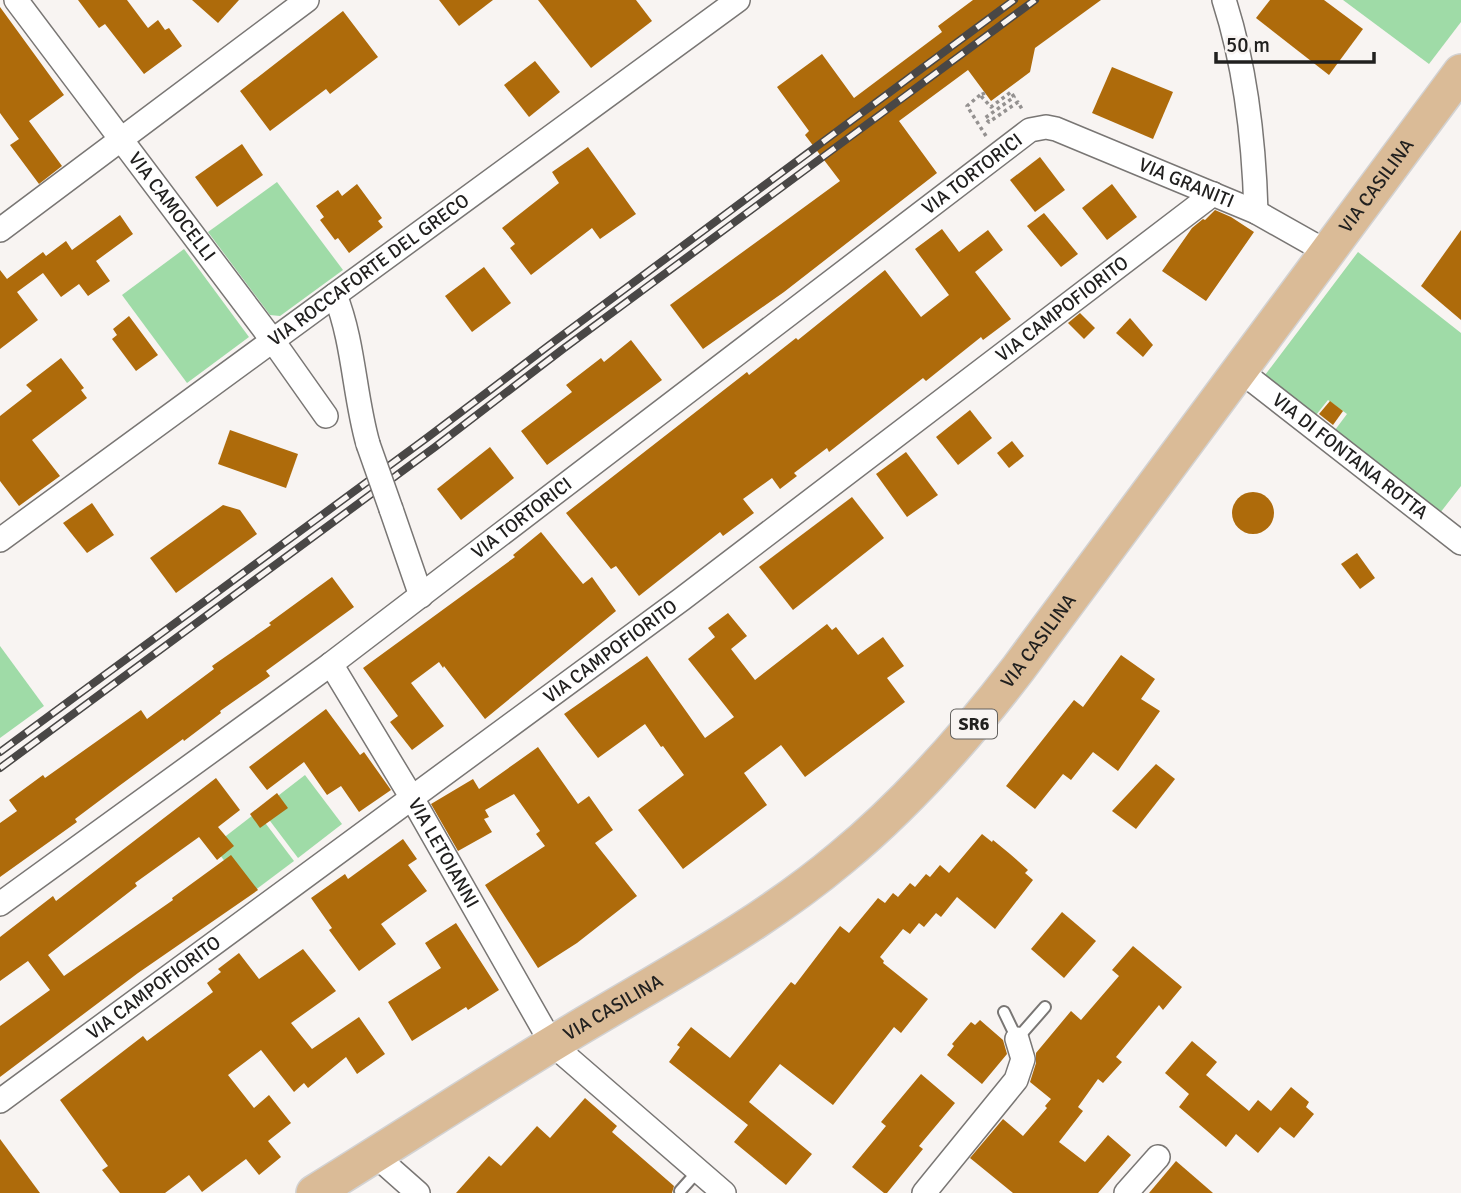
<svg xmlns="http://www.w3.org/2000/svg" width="1461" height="1193" viewBox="0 0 1461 1193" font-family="Signika,sans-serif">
	<rect width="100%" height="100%" fill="#f8f4f2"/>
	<g fill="#9fdba7">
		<path d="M1343,0H1461V22L1429,64Z"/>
		<path d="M277,182L343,270L280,316L270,315L208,232Z"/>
		<path d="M184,249L249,337L187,383L122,295Z"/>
		<path d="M1358,252L1461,333V486L1440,513L1335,430L1347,414L1328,400L1316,415L1265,375Z"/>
		<path d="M0,646L44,706L0,738Z"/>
		<path d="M305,775L342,824L298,858L261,809Z"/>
		<path d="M257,812L294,861L250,894L213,846Z"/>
	</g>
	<g fill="#ae6b0b">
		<path d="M78,0H127L148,28L158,20L165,30L169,28L182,46L144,74L105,24L99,28Z"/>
		<path d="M192,0H239L218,23Z"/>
		<path d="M439,0H493L459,26Z"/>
		<path d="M538,0H636L652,21L591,68Z"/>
		<path d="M973,0H1101L1035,48L1030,72L991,101L968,70L899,121L937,173L784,292L703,349L670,305L840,181L805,135L809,131L777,87L822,54L854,98L942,32L938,26Z"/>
		<path d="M1270,0H1324L1363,29L1329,75L1256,18Z"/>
		<path d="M0,7L64,95L29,121L62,166L39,184L10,145L19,139L0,113Z"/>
		<path d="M343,11L378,57L330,94L326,89L270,131L240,91Z"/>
		<path d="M535,61L560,92L529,117L504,85Z"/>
		<path d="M1112,67L1173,92L1153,139L1092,113Z"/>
		<path d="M242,144L263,175L217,207L195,177Z"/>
		<path d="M588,147L636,214L600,239L592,228L531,275L510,248L515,244L502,228L559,183L552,172Z"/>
		<path d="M1040,157L1065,190L1035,212L1010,180Z"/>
		<path d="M357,184L382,218L378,221L383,227L349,253L338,238L335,240L320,220L324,217L316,206L338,190L342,196Z"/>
		<path d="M1112,184L1137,217L1107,240L1082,208Z"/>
		<path d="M1215,210L1231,217L1254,232L1206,301L1162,271L1192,228L1203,219L1205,220Z"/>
		<path d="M1044,213L1078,254L1061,267L1027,226Z"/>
		<path d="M120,215L133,234L96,261L110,281L88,296L79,284L61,297L43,273L17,292L38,320L0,349V270L7,279L43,252L46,256L66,241L72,250Z"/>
		<path d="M942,229L959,252L988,230L1003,250L975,272L1011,319L983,340L981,337L926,381L923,378L829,452L827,448L794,473L797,476L780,489L772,478L743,499L754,513L723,536L720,532L639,596L616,566L611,569L566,513L747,372L749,375L796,338L798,340L885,270L921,317L949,295L915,249Z"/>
		<path d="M1461,230V320L1421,286Z"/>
		<path d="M484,267L511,303L472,332L445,296Z"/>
		<path d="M1080,313L1095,328L1084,339L1068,323Z"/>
		<path d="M129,316L158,355L136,371L112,339L117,335L113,329Z"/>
		<path d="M1130,318L1153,345L1143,357L1116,333Z"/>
		<path d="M631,340L662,380L547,465L521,431L572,392L566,385L601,358L604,362Z"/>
		<path d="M61,358L84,388L81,390L87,398L32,440L60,476L19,506L0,481V416L32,391L26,385Z"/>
		<path d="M1330,401L1343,411L1333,425L1319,414Z"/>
		<path d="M970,410L992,438L958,465L936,437Z"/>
		<path d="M230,430L298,454L286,488L218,464Z"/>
		<path d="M1012,441L1024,456L1009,468L997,453Z"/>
		<path d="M490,447L514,478L461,520L437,489Z"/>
		<path d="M906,452L938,495L907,517L876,474Z"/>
		<circle cx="1253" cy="513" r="21"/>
		<path d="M852,497L884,538L793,610L759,567Z"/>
		<path d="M92,503L114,535L87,553L63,523Z"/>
		<path d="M223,505L240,510L257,534L176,593L150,558Z"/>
		<path d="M541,532L583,584L592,577L616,611L485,719L444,666L443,668L439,662L411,683L444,726L412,750L390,722L398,716L363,668L515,557L513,555Z"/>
		<path d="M1357,553L1375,578L1360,589L1341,564Z"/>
		<path d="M332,577L354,607L266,671L270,676L220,711L221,713L184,741L183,739L119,786L75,819L77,822L0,877V823L17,811L9,800L43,775L45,778L141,710L147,719L214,669L212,666L271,625L269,623Z"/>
		<path d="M728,613L747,636L731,649L755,680L827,624L832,630L836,627L858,655L883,637L904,666L887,678L905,702L805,777L781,745L744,773L767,805L683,869L638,810L684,775L663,746L661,747L645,724L598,758L564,714L647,656L705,738L734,717L688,659L715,637L708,628Z"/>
		<path d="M1121,655L1155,679L1141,699L1160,711L1118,771L1093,752L1071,780L1063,774L1035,809L1006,786L1074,700L1083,707Z"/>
		<path d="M326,709L360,755L364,752L391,790L359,812L341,786L327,795L304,762L267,790L249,767Z"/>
		<path d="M538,747L578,804L589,796L613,830L595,843L637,896L577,943L538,968L485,885L545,846L536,834L540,831L514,794L485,810L489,817L484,819L492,832L458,851L431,804L473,779L479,789Z"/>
		<path d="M1156,764L1175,779L1136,829L1112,811Z"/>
		<path d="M216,778L240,810L218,827L234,846L217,860L199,837L135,883L137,886L48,955L64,976L173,900L172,898L231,855L258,890L138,973L0,1077V1026L50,990L28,961L0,981V937L53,896L56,901Z"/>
		<path d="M277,793L288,808L260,828L250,814Z"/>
		<path d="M982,834L992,842L993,840L1010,854L1028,870L1025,873L1033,880L995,929L957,897L941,917L936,913L924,927L919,923L910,934L903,929L880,957L884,961L883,963L928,999L901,1033L894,1027L833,1105L780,1064L749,1102L812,1154L786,1185L734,1142L748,1125L669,1062L680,1047L677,1045L691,1027L730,1058L791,982L795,985L840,926L849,933L878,898L885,903L893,893L898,897L910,883L915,887L926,874L930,877L940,865L949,873Z"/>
		<path d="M403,839L417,859L408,865L427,891L381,924L396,944L359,971L329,930L332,928L311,898L345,874L348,879Z"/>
		<path d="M1062,912L1096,941L1064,978L1031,949Z"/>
		<path d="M456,923L499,990L468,1010L466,1007L412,1041L388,1002L441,968L425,943Z"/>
		<path d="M1133,946L1182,987L1163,1010L1159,1005L1116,1057L1122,1062L1103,1083L1098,1079L1078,1107L1083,1111L1059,1142L1085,1162L1108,1135L1131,1155L1098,1193H1013L970,1158L1003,1119L1023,1136L1047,1108L1045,1106L1051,1099L1030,1082L1036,1063V1053L1071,1011L1081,1020L1119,976L1112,970Z"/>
		<path d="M303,949L336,991L291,1023L312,1049L359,1017L385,1054L357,1074L346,1057L308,1088L304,1083L294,1092L261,1050L228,1075L254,1108L269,1095L291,1123L268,1141L281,1157L259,1175L246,1159L202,1192L189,1175L165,1193H120L102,1170L108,1166L60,1100L143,1036L147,1041L213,992L207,983L221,972L218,969L239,953L259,979Z"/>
		<path d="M980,1020L1003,1040L1007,1054L982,1084L947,1055L954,1046L952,1044L971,1022L975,1025Z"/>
		<path d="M1192,1041L1217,1062L1206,1075L1249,1111L1258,1100L1271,1111L1291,1087L1309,1102L1306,1107L1314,1114L1294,1138L1280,1127L1258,1153L1236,1134L1226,1147L1179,1107L1189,1094L1165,1073Z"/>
		<path d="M921,1074L955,1103L919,1146L923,1149L887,1193H884L852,1167L886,1126L881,1122Z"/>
		<path d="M585,1098L617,1126L612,1132L674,1186L672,1193H456L489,1156L501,1166L537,1126L550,1138Z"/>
		<path d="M0,1139L40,1193H0Z"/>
		<path d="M1176,1161L1213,1193H1149Z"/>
	</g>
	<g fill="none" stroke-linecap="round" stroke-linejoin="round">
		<g stroke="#797674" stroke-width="14">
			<g id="lane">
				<path d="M1004,1012L1017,1039L1045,1007"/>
				<path d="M680,1191L698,1171"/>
			</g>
		</g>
		<g stroke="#797674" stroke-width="26">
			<g id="street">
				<path id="s1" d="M16,0L273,341L326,416"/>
				<path d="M1224,0C1246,68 1254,141 1256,212"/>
				<path d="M0,230L307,0"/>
				<path d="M335,295C354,342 354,395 368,444"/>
				<path id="s2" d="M1238,369L1461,543"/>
				<path d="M391,509L421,596"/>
				<path id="s3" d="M0,540L738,0"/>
				<path id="s4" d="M331,664L412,798L552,1044L724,1193"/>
				<path id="s5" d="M0,904L331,664L1030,130L1046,127L1056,129L1256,212L1327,252"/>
				<path id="s6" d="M0,1101L682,599L1213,194"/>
				<path d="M375,1155L418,1193"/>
				<path d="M924,1193L1016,1080L1023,1059L1017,1039"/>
				<path d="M1126,1193L1158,1157"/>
			</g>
		</g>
		<g stroke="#d3d2d2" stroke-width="38">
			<g id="primary">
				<path id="s7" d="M314,1193C401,1139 487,1083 575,1030C665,976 760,926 841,858C908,803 965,738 1018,669L1461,72"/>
			</g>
		</g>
		<g stroke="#949190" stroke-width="3.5" stroke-dasharray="3.5 3.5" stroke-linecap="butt">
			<path d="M985,93L980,95L991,107L1011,92L1014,97L985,118L989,122L1018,102L1023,111"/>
			<path d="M980,95L967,106L986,136"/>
		</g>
		<use href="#lane" stroke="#fff" stroke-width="10"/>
		<use href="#street" stroke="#fff" stroke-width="23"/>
		<use href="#primary" stroke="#dabb97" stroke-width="35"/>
		<g stroke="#494746" stroke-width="8">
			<g id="rail">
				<path d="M0,752L428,437L556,340L1014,0"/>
				<path d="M0,768L435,447L563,349L1035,0"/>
			</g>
		</g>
		<use href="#rail" stroke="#f8f4f2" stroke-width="5" stroke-dasharray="16" stroke-linecap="butt"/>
		<g stroke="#797674" stroke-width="26" stroke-linecap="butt">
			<path id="street-bridge" d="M368,444L391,509"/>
		</g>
		<use href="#street-bridge" stroke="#fff" stroke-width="23"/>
	</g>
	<g text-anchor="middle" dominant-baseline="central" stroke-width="5" stroke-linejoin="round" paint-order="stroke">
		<rect fill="#f8f4f2" stroke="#62605e" stroke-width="2" x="951" y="709.5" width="46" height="29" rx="5"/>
		<g font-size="18" font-weight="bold" fill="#21201f">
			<text x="974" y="724">SR6</text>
		</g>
		<g font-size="19" fill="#21201f" stroke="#f8f4f2">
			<text stroke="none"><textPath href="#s5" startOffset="1216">VIA TORTORICI</textPath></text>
			<text stroke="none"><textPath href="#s5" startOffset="1456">VIA GRANITI</textPath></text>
			<text stroke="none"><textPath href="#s7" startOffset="1486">VIA CASILINA</textPath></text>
			<text stroke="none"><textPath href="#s1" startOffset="259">VIA CAMOCELLI</textPath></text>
			<text stroke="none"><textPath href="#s3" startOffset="457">VIA ROCCAFORTE DEL GRECO</textPath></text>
			<text stroke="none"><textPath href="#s6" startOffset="1325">VIA CAMPOFIORITO</textPath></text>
			<text stroke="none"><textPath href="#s2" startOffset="142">VIA DI FONTANA ROTTA</textPath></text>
			<text stroke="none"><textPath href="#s5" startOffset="649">VIA TORTORICI</textPath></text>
			<text stroke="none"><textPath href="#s7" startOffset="919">VIA CASILINA</textPath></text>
			<text stroke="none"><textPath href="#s6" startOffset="758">VIA CAMPOFIORITO</textPath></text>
			<text stroke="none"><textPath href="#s4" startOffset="220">VIA LETOIANNI</textPath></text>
			<text stroke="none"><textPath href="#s6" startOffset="191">VIA CAMPOFIORITO</textPath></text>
			<text stroke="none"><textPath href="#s7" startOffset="352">VIA CASILINA</textPath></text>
		</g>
	</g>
	<path d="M1216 52v10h158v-10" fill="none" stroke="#21201f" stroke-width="3.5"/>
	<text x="1226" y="52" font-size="21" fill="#21201f" stroke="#f8f4f2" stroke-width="5" paint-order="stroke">50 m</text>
</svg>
